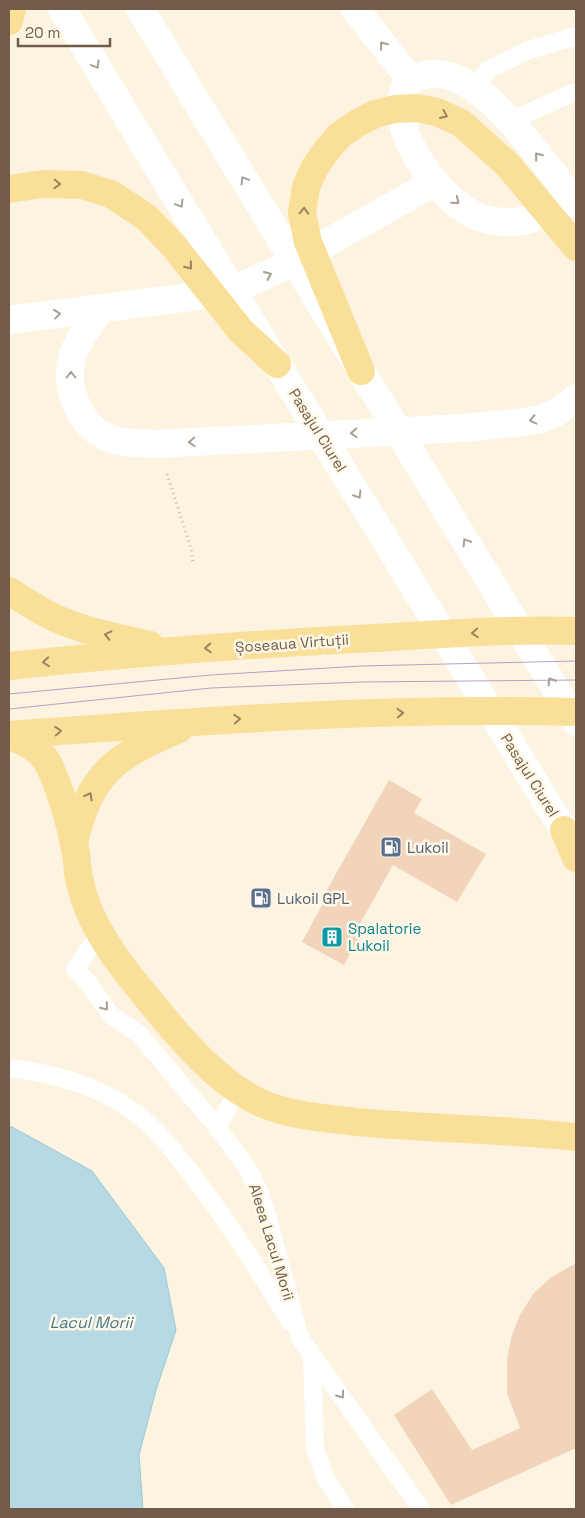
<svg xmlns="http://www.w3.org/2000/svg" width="585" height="1518" viewBox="0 0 585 1518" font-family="'Space Grotesk',sans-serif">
	<rect width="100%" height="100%" fill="#fcf4e1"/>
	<path fill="#b6d9e4" stroke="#9cc8d6" d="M9,1127H12L92,1171L164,1268L176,1330L156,1390L139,1455L143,1509H9Z"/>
	<g fill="#f1d4b9">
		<path d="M389,780L422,799L414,813L486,854L457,902L393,865L357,929L362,932L344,965L302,942L327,896L324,895Z"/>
		<path d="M576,1263V1448L451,1505L394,1415L432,1389L472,1450L520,1428L507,1393V1360L511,1338L520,1315L533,1294L550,1278Z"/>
	</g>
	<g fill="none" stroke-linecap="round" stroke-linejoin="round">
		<path stroke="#d5b89c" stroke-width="3" stroke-dasharray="1 4" stroke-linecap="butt" d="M167,474L191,548L193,564"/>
		<g stroke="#fff" stroke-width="18">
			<path d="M474,89L488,70L529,50L576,36"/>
			<path d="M510,121L570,94L576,92"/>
			<path d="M100,934L75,969L86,980L112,1016L139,1034L217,1127L248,1169L259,1191L266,1211L300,1338L421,1509"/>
			<path d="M9,1068C52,1073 97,1085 133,1111C155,1127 173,1150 190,1172C227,1220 259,1271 291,1323"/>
			<path d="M217,1127L239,1090"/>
			<path d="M312,1355L315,1449L325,1477L345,1509"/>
		</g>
		<g stroke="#fff" stroke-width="28">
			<path d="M62,9L277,364L576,850"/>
			<path d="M140,9L576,722"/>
			<path d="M355,9L411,80"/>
			<path d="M569,194C553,207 537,220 516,222C504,223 490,221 479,217C442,202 398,143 401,103C402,93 406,83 416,78C441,66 469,82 488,99C522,129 548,169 576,203"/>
			<path d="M101,308C91,323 79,338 73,355C63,387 79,427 111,439C126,444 141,443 157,444L462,428L524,422L540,419L557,412L576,398"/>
			<path d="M9,320L198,296L241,286L284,267L435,182"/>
		</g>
		<g stroke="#fadf99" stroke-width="28">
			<path d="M9,21L12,9"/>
			<path d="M9,189L43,184L82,185L111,194L146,217L173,245L241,331L277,364"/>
			<path d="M361,371L308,242L302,213L306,187L315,167L326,151L340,135L356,124L375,114L395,109L417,108L437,112L461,123L507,164L576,247"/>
			<path d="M9,591C22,599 35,608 49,615C80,631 116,637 150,645"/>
			<path d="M9,666C131,653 253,644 375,638C442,634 509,629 576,631"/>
			<path d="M9,735C20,741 34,745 42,755C55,768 70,824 74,843C77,855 77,867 79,878C88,925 119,964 149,1000C178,1036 217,1083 261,1103C290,1116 325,1118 357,1122C430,1129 503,1129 576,1137"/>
			<path d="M9,735C197,721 387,707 576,712"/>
			<path d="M564,830L576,858"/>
			<path d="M74,843C90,773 115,756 179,729"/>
		</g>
		<g stroke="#b7a0c4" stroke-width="1">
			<path d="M9,694L211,675L361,666L576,661"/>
			<path d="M9,709L211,688L361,682L576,680"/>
		</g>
	</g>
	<defs><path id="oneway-chevron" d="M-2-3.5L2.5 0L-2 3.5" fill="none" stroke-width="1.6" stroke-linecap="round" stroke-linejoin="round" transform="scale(1.25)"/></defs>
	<g stroke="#aa9d91">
		<use href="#oneway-chevron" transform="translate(383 45) rotate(-128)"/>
		<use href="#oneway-chevron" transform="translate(96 65) rotate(59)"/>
		<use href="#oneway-chevron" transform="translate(538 156) rotate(-129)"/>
		<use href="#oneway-chevron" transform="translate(244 180) rotate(-121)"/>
		<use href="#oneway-chevron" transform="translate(456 201) rotate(40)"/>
		<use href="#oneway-chevron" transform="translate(180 204) rotate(59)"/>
		<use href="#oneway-chevron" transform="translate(268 275) rotate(-25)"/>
		<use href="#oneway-chevron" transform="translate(57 314) rotate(-7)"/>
		<use href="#oneway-chevron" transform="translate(71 375) rotate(-90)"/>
		<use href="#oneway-chevron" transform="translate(533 420) rotate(167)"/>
		<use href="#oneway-chevron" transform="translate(354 433) rotate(177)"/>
		<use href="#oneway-chevron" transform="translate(192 442) rotate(177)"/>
		<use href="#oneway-chevron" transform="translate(358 495) rotate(58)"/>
		<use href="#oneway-chevron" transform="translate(466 542) rotate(-122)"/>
		<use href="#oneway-chevron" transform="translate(551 681) rotate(-122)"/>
		<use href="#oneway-chevron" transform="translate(105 1007) rotate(51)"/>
		<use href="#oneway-chevron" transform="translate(341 1395) rotate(54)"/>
	</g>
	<g stroke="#9b8360">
		<use href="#oneway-chevron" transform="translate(444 115) rotate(24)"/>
		<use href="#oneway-chevron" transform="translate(57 184) rotate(2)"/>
		<use href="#oneway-chevron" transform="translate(304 211) rotate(-88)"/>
		<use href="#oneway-chevron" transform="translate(189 266) rotate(51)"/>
		<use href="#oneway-chevron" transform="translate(475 633) rotate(177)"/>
		<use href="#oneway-chevron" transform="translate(108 635) rotate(-167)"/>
		<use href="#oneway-chevron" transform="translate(208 648) rotate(177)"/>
		<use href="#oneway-chevron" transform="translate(46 662) rotate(175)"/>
		<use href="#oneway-chevron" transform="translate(400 713) rotate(-2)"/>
		<use href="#oneway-chevron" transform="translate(237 719) rotate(-4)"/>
		<use href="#oneway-chevron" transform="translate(58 731) rotate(-4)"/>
		<use href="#oneway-chevron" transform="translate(89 796) rotate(-61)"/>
	</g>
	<defs>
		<g id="fuel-square" transform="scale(1.125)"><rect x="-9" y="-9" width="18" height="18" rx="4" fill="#5c6f8a" stroke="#fff8e7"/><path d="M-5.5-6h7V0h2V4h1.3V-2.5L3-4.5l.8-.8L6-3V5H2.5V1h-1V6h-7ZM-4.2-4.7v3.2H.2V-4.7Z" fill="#fff"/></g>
		<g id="building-square" transform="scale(1.125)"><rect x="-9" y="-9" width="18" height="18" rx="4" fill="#0f9aa8" stroke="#fff8e7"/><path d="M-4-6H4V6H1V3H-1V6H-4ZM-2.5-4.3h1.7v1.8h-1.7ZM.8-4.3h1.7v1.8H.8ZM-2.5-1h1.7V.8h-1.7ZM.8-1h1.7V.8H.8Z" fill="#fff"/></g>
	</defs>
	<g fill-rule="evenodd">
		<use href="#fuel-square" x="391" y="847"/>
		<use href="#fuel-square" x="261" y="898"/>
		<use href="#building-square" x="332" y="937"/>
	</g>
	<g text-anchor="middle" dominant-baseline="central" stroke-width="5" stroke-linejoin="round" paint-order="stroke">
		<g font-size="15" fill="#725b48" stroke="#fff8e7">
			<text transform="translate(318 430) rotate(58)">Pasajul Ciurel</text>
			<text transform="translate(292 643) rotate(-4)">Șoseaua Virtuții</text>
			<text transform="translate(530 775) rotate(58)">Pasajul Ciurel</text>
			<text transform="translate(272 1242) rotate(73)">Aleea Lacul Morii</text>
		</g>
		<g font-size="15" fill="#4e5e75" stroke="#fff8e7" text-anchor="start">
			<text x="407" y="847">Lukoil</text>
			<text x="277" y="898">Lukoil GPL</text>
		</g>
		<g font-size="15" fill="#0d838f" stroke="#fff8e7" text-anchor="start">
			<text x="348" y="928">Spalatorie<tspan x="348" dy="17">Lukoil</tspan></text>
		</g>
		<g font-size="16" font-style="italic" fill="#45798c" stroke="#fff8e7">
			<text x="91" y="1322">Lacul Morii</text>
		</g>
	</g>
	<rect width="585" height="1518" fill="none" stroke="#725b48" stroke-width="20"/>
	<path d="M18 38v8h92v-8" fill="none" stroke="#725b48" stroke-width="2.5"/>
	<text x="25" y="38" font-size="15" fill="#725b48" stroke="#fff8e7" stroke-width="4" paint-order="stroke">20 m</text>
</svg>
